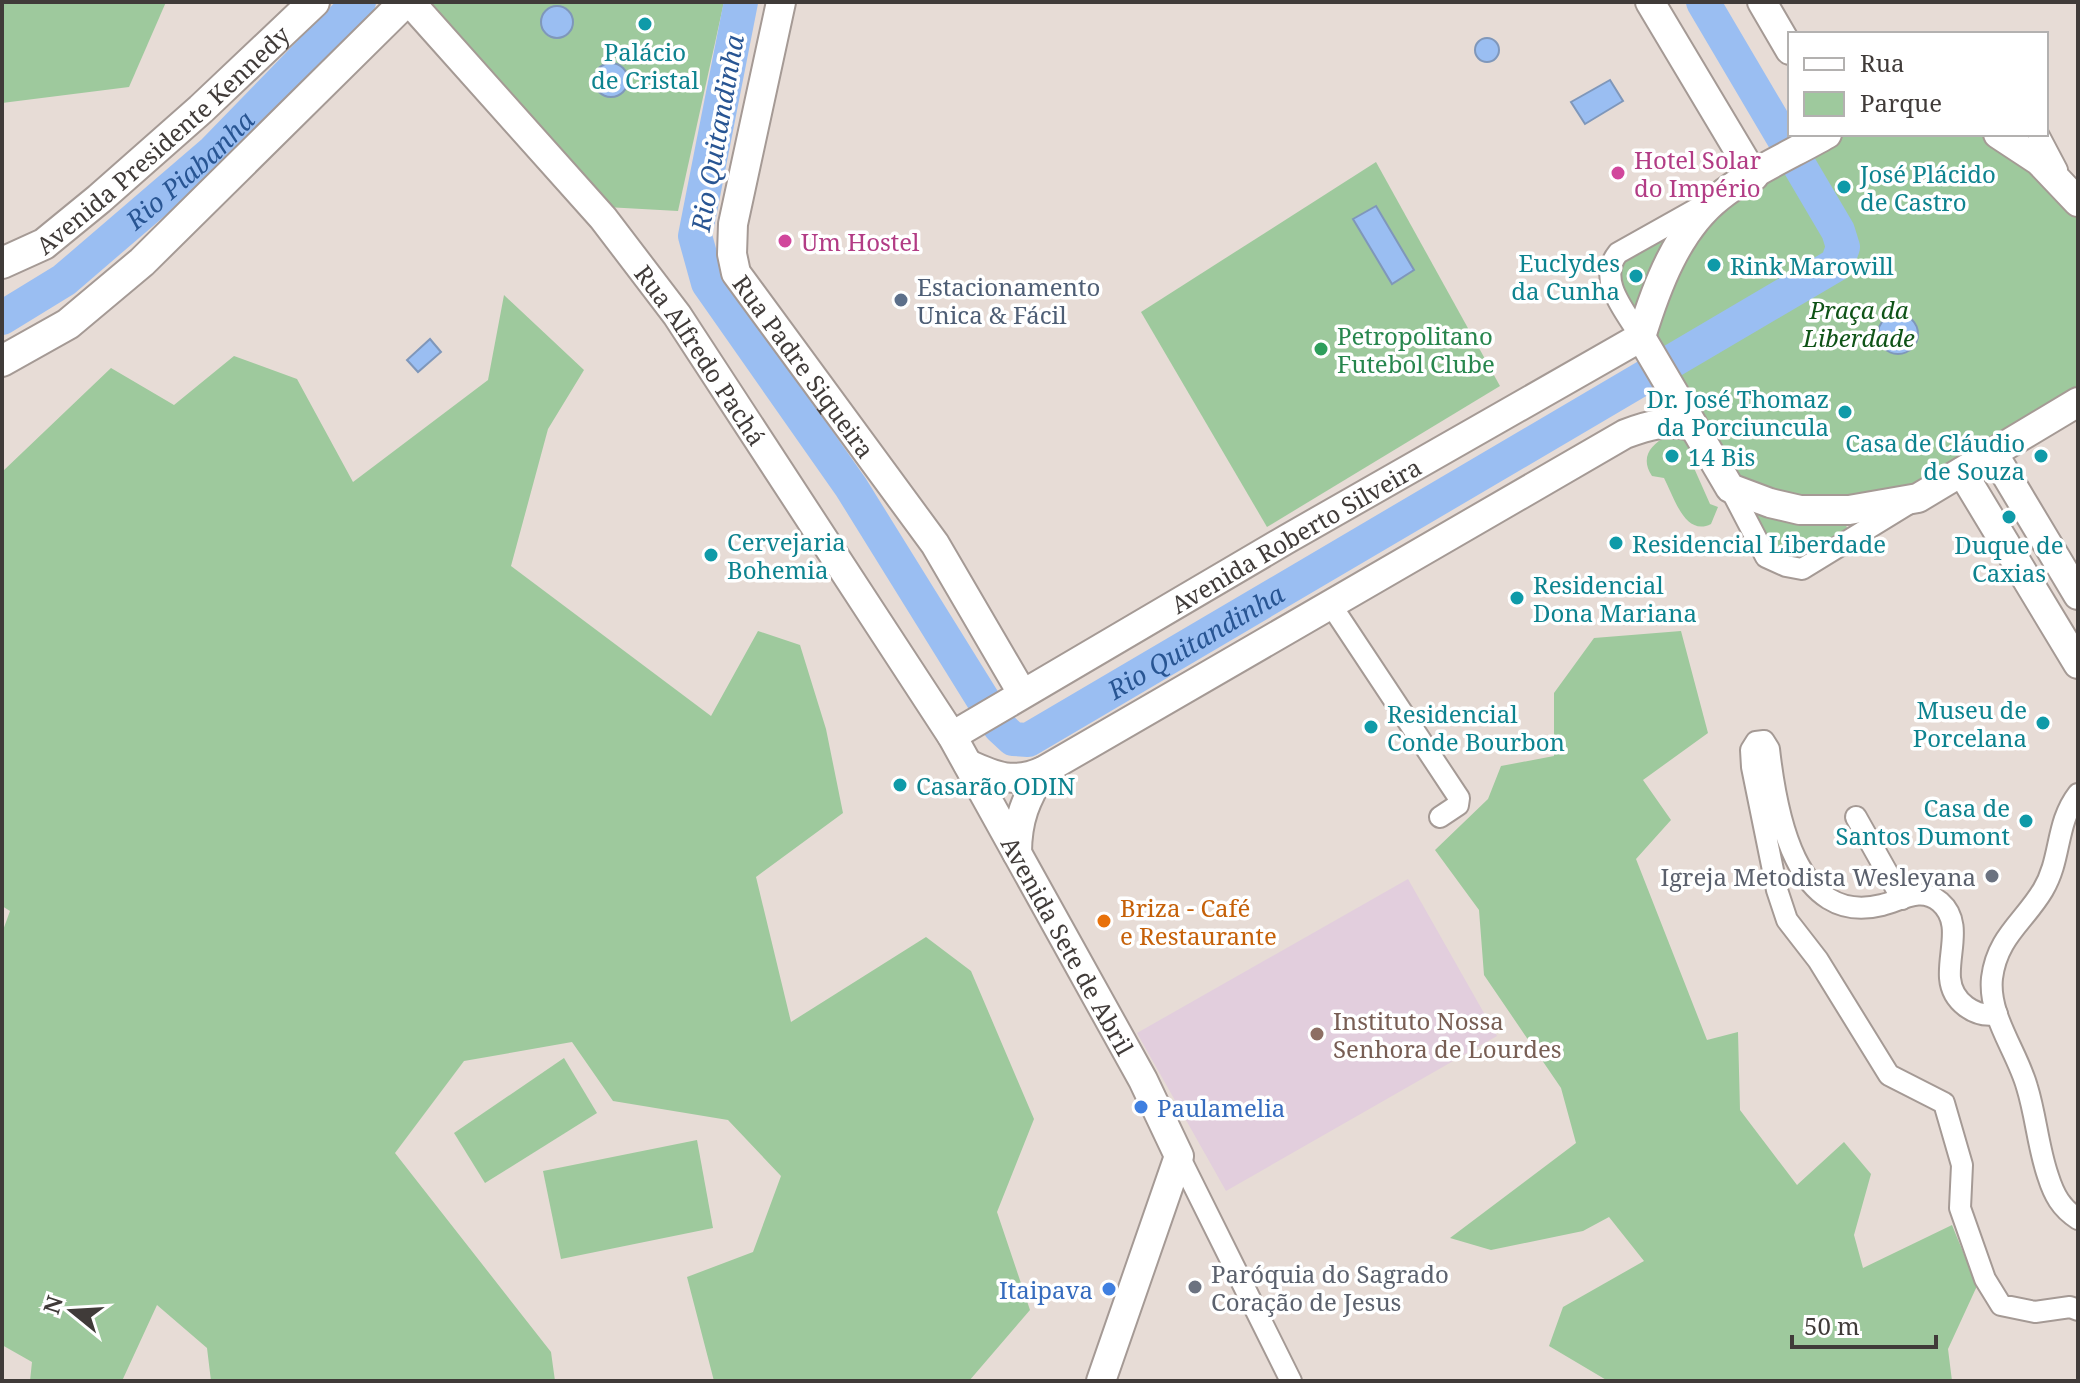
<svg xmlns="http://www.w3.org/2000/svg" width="2080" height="1383" viewBox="0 0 2080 1383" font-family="'Noto Serif',serif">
	<rect width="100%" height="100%" fill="#e7dcd6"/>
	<path fill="#e2cedd" d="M1408,879L1497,1036L1226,1191L1137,1033Z"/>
	<g fill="#9ec99d">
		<path d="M2,2H166L129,87L2,103Z"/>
		<path d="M429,2H724L678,211L606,207Z"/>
		<path d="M1832,134H1978L2022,160L2078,208V398L1916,495L1849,508L1732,484L1644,336L1688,235Z"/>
		<path d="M1376,162L1500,386L1267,527L1141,312Z"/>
		<path d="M1677,227L1636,316L1618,286L1622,263Z"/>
		<path d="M504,295L584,370L548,429L511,566L711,716L758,631L800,645L826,729L843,813L756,877L791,1022L926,937L971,971L1034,1119L997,1212L1030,1310L969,1381H714L687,1277L753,1252L781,1176L728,1120L613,1101L572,1042L464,1061L395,1153L551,1352L555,1381H211L207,1348L157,1305L122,1381H30L32,1362L2,1345V933L10,911L2,906V472L111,368L174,405L234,356L297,379L353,482L488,380Z"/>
		<path d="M1667,436L1685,438L1695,450L1690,459L1710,504L1718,507L1711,524C1685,537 1674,497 1664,478L1652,476C1640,458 1650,445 1667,436Z"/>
		<path d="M1750,504L1844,519L1847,528C1828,539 1795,570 1773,549C1761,539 1756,518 1750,504Z"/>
		<path d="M1681,631L1708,733L1643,780L1671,820L1636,859L1707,1040L1738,1032L1740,1110L1797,1185L1844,1142L1871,1174L1854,1235L1863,1268L1952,1225L1977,1286L1948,1349L1952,1381H1608L1549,1346L1563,1307L1644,1261L1609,1217L1583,1231L1491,1250L1450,1238L1576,1143L1561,1088L1484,975L1479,910L1435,850L1488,799L1501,766L1554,756V693L1594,638Z"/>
		<path d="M564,1058L597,1113L485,1183L454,1133Z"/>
		<path d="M697,1140L713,1228L561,1259L543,1171Z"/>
	</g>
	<g fill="#9abef2" stroke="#7f97ba" stroke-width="2">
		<circle cx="557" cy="22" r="16"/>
		<circle cx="1487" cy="50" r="12"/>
		<circle cx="611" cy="80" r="17"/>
		<path d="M1610,80L1623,101L1585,124L1571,102Z"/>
		<path d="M1376,206L1414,270L1392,284L1353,219Z"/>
		<circle cx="1898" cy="334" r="20"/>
		<path d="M430,339L441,352L418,372L407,360Z"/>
	</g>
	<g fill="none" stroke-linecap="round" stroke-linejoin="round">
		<g stroke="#9abef2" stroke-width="34">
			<path id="s1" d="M741,2L695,236L708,283L851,487L1000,727L1013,739L1028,740L1837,264L1843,247L1838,231L1703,2"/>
			<path id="s2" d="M2,318L64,280L212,153L359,2"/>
		</g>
		<g stroke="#a59a95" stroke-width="24">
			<g id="minor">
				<path d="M2038,134L2057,170"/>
				<path d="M1641,337C1626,312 1596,280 1618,253L1700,207"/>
				<path d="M1730,488L1766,557L1786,566L1802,569L1908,504"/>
				<path d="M1331,605L1459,798L1458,805L1440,817"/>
				<path d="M2078,794C2055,824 2062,858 2043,890C2024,922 1997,937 1992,978C1988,1016 2017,1051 2027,1087C2036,1116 2038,1147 2048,1176C2054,1195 2061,1208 2078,1219"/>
				<path d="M1856,817L1902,899"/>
				<path d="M1997,1014C1975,1018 1952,1002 1950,978C1948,952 1963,922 1940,902C1921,886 1902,900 1882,905C1795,927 1776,811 1769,749L1764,741L1756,742L1751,750L1752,767L1777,890L1787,920L1818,960L1889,1075L1944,1103L1962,1165L1960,1208L1985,1279L2001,1305L2035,1312L2070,1307L2078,1310"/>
				<path d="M1179,1156L1291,1381"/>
			</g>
		</g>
		<g stroke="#a59a95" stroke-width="32">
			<g id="secondary">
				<path id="s3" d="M410,2L603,218L677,315L952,736L1143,1080L1179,1156L1101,1381"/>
				<path id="s4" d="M781,2L733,224L732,254L736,273L935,544L1022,693"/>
				<path d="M1650,2L1754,176"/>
				<path d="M1762,2L1790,50"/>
				<path d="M1998,134L2039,161L2078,202"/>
				<path d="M1641,337L1730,488L1770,503L1800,510H1849L1918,498L2078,402"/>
				<path d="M1641,337C1656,288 1677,230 1719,197C1747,174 1794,153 1827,134"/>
				<path d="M1993,453L2078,595"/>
				<path d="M1962,472L2078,664"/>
				<path id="s5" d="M952,736L1287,539L1641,337"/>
				<path d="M968,764C996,777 1014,784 1043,771L1625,434C1649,425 1666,420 1692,426"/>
				<path d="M1017,853C1017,819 1026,799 1043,771"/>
			</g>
		</g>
		<g stroke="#a59a95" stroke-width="34">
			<g id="primary">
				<path id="s6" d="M2,263L44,244L99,199L201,109L314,2"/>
				<path d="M2,361L68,324L142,262L405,2"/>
			</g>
		</g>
		<use href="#minor" stroke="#fff" stroke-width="20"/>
		<use href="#secondary" stroke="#fff" stroke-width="28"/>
		<use href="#primary" stroke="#fff" stroke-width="30"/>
	</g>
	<g fill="#0f9aa8" stroke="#fff" stroke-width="3">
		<circle cx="645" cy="24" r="8"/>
		<circle cx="1844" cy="187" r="8"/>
		<circle cx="1714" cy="265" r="8"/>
		<circle cx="1636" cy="276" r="8"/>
		<circle cx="1845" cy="412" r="8"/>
		<circle cx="1672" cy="456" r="8"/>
		<circle cx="2041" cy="456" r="8"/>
		<circle cx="2009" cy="517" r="8"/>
		<circle cx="1616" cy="543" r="8"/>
		<circle cx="711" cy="555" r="8"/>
		<circle cx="1517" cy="598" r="8"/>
		<circle cx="2043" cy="723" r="8"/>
		<circle cx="1371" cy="727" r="8"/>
		<circle cx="900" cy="785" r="8"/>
		<circle cx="2026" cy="821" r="8"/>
	</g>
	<g fill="#d1479c" stroke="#fff" stroke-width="3">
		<circle cx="1618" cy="173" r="8"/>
		<circle cx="785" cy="241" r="8"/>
	</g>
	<circle fill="#5c6f8a" stroke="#fff" stroke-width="3" cx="901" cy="300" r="8"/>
	<circle fill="#2e9e5b" stroke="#fff" stroke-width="3" cx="1321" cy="349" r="8"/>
	<g fill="#6b7280" stroke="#fff" stroke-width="3">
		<circle cx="1992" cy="876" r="8"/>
		<circle cx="1195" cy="1287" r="8"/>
	</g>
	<circle fill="#e8710a" stroke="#fff" stroke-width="3" cx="1104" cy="921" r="8"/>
	<circle fill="#8d6e63" stroke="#fff" stroke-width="3" cx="1317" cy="1034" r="8"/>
	<g fill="#3f7fe0" stroke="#fff" stroke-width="3">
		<circle cx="1141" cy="1107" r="8"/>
		<circle cx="1109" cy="1289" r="8"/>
	</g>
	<g text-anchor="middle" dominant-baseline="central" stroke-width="7" stroke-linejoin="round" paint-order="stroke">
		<g font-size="24" fill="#0d838f" stroke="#fff" text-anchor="start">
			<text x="645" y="51" text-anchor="middle">Palácio<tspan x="645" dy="28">de Cristal</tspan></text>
			<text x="1860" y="173">José Plácido<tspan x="1860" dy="28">de Castro</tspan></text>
			<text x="1620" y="262" text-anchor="end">Euclydes<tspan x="1620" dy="28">da Cunha</tspan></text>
			<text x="1730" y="265">Rink Marowill</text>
			<text x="1829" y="398" text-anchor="end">Dr. José Thomaz<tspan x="1829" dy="28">da Porciuncula</tspan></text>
			<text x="2025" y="442" text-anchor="end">Casa de Cláudio<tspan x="2025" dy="28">de Souza</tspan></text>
			<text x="1688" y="456">14 Bis</text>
			<text x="727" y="541">Cervejaria<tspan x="727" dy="28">Bohemia</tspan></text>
			<text x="1632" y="543">Residencial Liberdade</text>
			<text x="2009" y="544" text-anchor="middle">Duque de<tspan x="2009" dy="28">Caxias</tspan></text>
			<text x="1533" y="584">Residencial<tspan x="1533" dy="28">Dona Mariana</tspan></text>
			<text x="2027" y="709" text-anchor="end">Museu de<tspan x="2027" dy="28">Porcelana</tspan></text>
			<text x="1387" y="713">Residencial<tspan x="1387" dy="28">Conde Bourbon</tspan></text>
			<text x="916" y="785">Casarão ODIN</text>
			<text x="2010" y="807" text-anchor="end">Casa de<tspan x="2010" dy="28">Santos Dumont</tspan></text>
		</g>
		<g font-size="24" fill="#403b39" stroke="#fff">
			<text stroke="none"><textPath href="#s6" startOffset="204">Avenida Presidente Kennedy</textPath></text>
			<text stroke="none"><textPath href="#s3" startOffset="458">Rua Alfredo Pachá</textPath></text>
			<text stroke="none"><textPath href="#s4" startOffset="392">Rua Padre Siqueira</textPath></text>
			<text stroke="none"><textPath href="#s5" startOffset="398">Avenida Roberto Silveira</textPath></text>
			<text stroke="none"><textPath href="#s3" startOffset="1154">Avenida Sete de Abril</textPath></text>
		</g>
		<g font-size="24" fill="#b23c85" stroke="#fff" text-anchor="start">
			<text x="1634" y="159">Hotel Solar<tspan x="1634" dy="28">do Império</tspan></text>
			<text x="801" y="241">Um Hostel</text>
		</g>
		<g font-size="24" fill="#4e5e75" stroke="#fff" text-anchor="start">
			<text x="917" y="286">Estacionamento<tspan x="917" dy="28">Unica &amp; Fácil</tspan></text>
		</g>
		<g font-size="24" font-style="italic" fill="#0f5317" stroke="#fff">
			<text x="1859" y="309">Praça da<tspan x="1859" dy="28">Liberdade</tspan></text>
		</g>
		<g font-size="24" fill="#27864d" stroke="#fff" text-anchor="start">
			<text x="1337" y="335">Petropolitano<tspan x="1337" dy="28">Futebol Clube</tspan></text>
		</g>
		<g font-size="24" fill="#5b616d" stroke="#fff" text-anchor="end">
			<text x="1976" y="876">Igreja Metodista Wesleyana</text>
			<text x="1211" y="1273" text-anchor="start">Paróquia do Sagrado<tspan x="1211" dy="28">Coração de Jesus</tspan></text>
		</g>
		<g font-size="24" fill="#c56008" stroke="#fff" text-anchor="start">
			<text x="1120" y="907">Briza - Café<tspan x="1120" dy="28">e Restaurante</tspan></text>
		</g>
		<g font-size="24" fill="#785e54" stroke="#fff" text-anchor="start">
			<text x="1333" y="1020">Instituto Nossa<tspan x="1333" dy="28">Senhora de Lourdes</tspan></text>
		</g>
		<g font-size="24" fill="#366cbe" stroke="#fff" text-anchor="start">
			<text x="1157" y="1107">Paulamelia</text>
			<text x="1093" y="1289" text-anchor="end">Itaipava</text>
		</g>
		<g font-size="26" font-style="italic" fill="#285593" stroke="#fff">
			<text transform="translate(717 133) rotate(-80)">Rio Quitandinha</text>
			<text stroke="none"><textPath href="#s2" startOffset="240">Rio Piabanha</textPath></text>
			<text stroke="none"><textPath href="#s1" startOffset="1046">Rio Quitandinha</textPath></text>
		</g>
	</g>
	<rect width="2080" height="1383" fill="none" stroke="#403b39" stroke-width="8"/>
	<rect x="1788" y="32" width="260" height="104" fill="#ffffff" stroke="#b3b1b0" stroke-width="2"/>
	<rect x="1804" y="58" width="40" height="12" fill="#ffffff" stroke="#b3b1b0" stroke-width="2"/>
	<text x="1860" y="72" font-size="24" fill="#403b39">Rua</text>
	<rect x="1804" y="92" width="40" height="24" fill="#9ec99d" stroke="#b3b1b0" stroke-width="2"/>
	<text x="1860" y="112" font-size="24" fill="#403b39">Parque</text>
	<g transform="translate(72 1311) rotate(288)" stroke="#ffffff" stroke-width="6" paint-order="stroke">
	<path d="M0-6L14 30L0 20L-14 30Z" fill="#403b39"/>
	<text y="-12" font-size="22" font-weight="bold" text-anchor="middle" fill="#403b39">N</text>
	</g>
	<path d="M1792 1335v12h144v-12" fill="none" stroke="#403b39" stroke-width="4"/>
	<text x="1804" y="1335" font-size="24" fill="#403b39" stroke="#ffffff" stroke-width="6" paint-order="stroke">50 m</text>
</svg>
